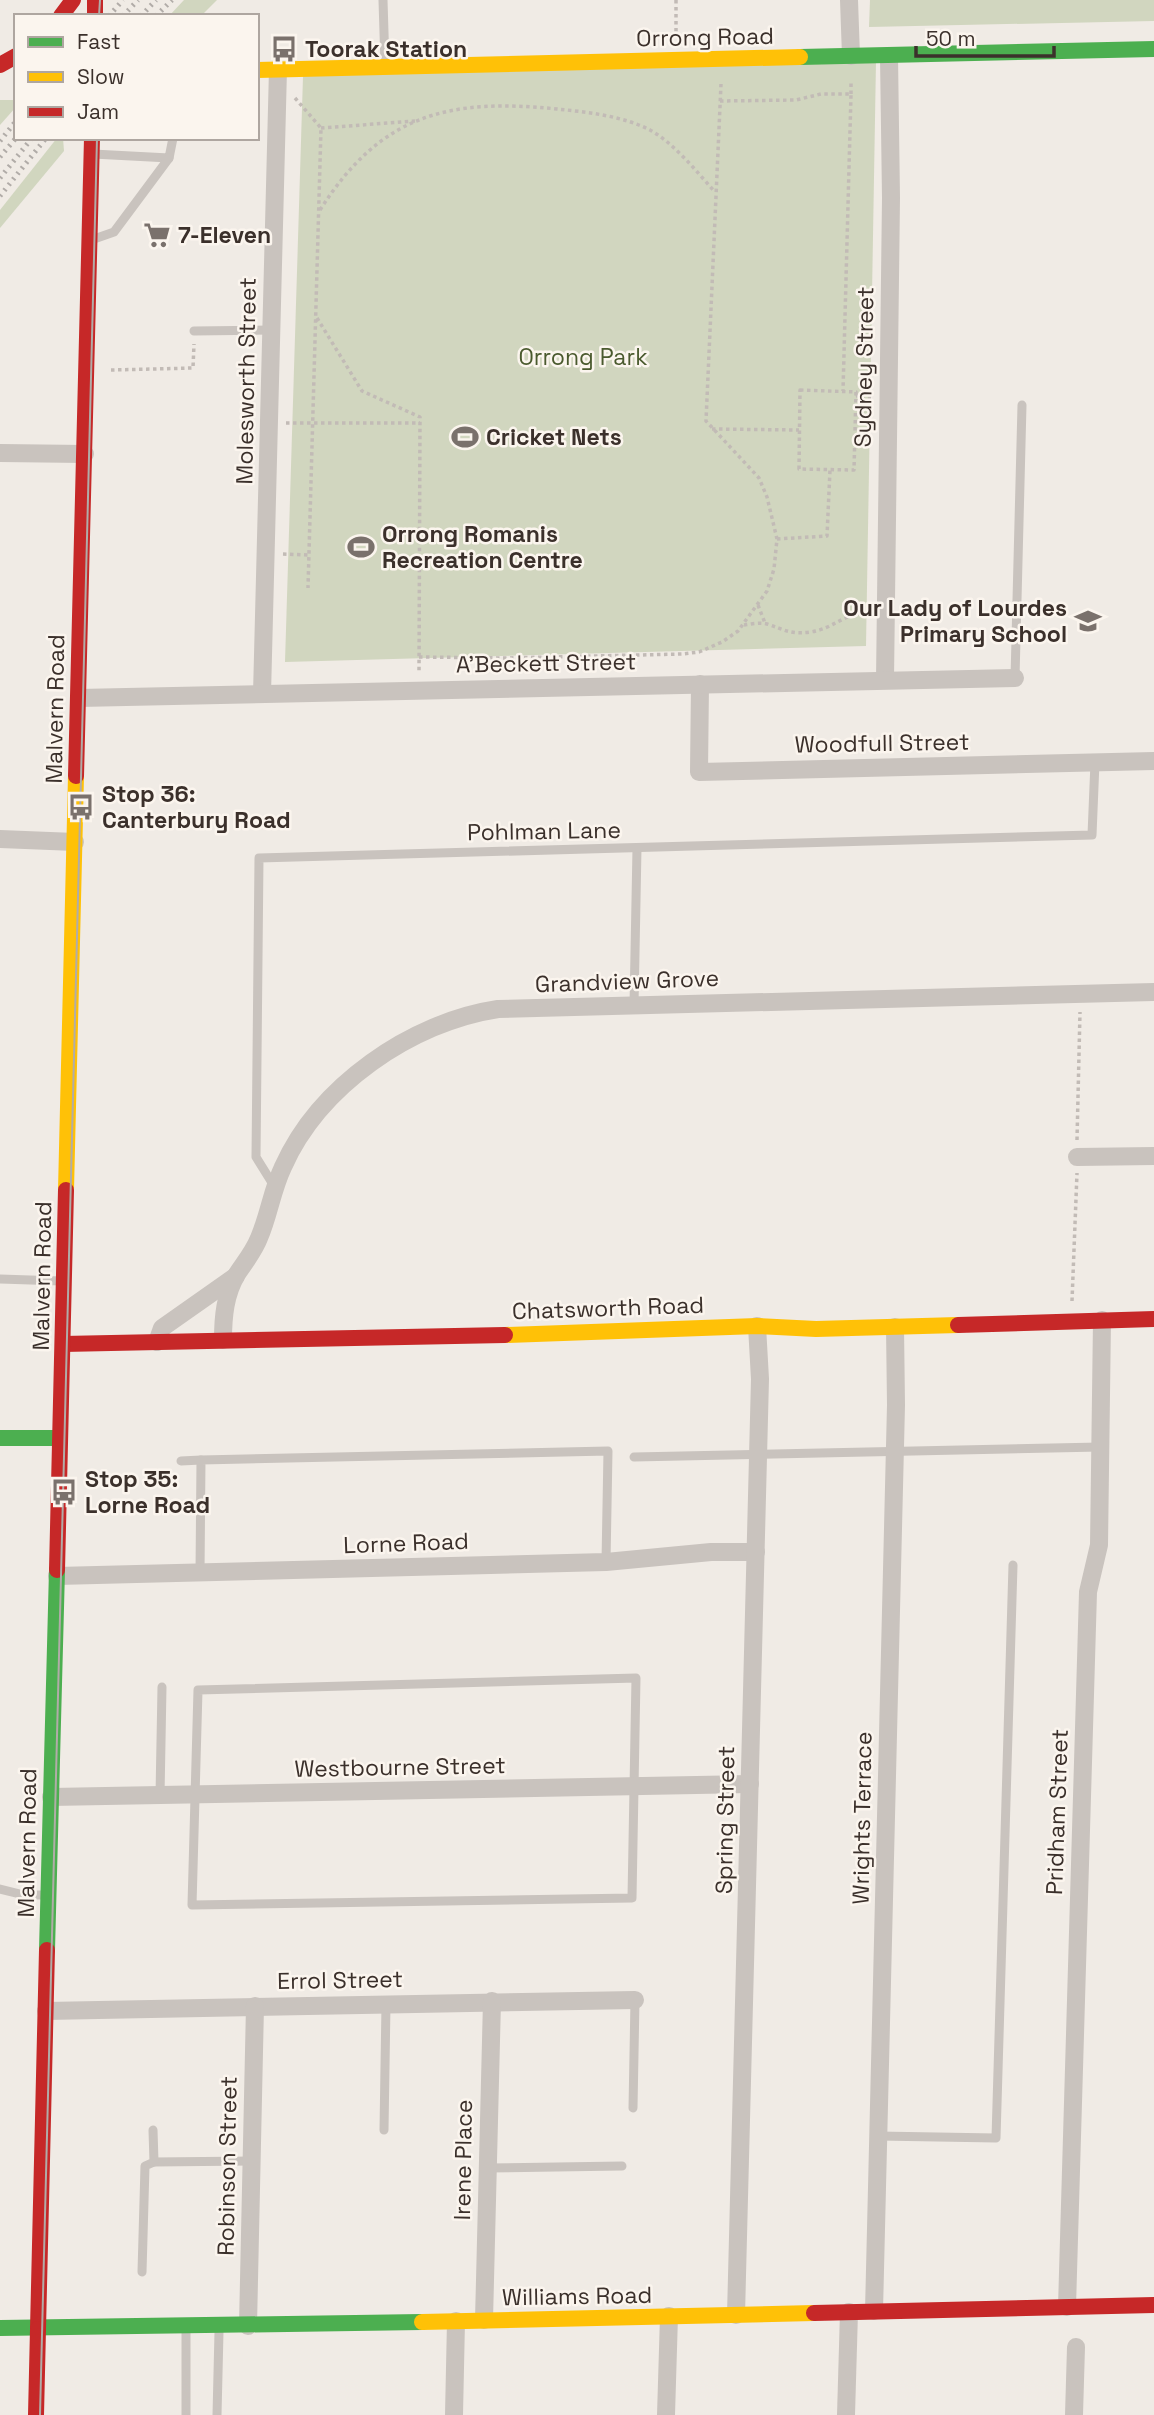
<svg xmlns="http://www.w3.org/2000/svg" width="1154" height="2415" viewBox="0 0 1154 2415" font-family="'Space Grotesk',sans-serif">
	<rect width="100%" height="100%" fill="#f0ebe5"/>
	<g fill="#d1d6bf">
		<path d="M184,0H217L201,16H169Z"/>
		<path d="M870,0H1154V21L869,27Z"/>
		<path d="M876,61L866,646L285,662L303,76Z"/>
		<path d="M0,100H16V107L0,125Z"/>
		<path d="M57,138H63L64,151L0,228V210Z"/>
	</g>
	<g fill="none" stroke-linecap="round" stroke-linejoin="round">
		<g stroke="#c2bbb6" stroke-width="3.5" stroke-dasharray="3.5 3.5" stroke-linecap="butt">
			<path d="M676,0V35"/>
			<path d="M851,94V81"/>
			<path d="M295,98L321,128L308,588"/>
			<path d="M720,101L796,100L821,94H851L843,391"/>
			<path d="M321,128L415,121"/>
			<path d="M320,210C381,114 448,98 557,109C587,112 623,116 650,130C675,144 696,171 715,192"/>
			<path d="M317,318L362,391L420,417L419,673"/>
			<path d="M111,370L193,368L194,344"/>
			<path d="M800,390L856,392L854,470L799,469Z"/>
			<path d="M857,394L858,398H871"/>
			<path d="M286,423H420"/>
			<path d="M712,429L799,430"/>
			<path d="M777,539L827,536L830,470"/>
			<path d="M283,554L309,555"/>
			<path d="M758,605L765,623"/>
			<path d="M744,625C751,624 760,622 767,624C783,629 790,635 810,632C834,629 843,613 867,613"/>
			<path d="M419,657L505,658L682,654L699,652L722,642L738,631L767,591L774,569L777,539L767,497L759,478L706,421L721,84"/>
			<path d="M1077,1140L1080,1012"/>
			<path d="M1072,1301L1077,1173"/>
		</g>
		<g stroke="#c9c3be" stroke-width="9">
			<path d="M383,0L385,65"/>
			<path d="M93,154L169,158L173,138"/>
			<path d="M94,239L114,232L169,158"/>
			<path d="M194,331L271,330"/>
			<path d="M1015,678L1022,405"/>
			<path d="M634,1005L637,848"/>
			<path d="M274,1186L256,1157L259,858L1092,835L1095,762"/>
			<path d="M0,1279L61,1281"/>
			<path d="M634,1457L1100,1447"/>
			<path d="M181,1461L201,1460"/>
			<path d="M200,1573L201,1460L608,1451L606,1562"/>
			<path d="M636,1678L632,1898L192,1905L198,1690Z"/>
			<path d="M160,1796L162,1687"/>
			<path d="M0,1889L24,1895H47"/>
			<path d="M633,2108L635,2000"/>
			<path d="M384,2130L386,2004"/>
			<path d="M878,2136L996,2138L1013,1565"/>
			<path d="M154,2162L252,2161"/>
			<path d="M487,2168L622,2166"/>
			<path d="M142,2272L145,2166L154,2162L153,2130"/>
			<path d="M186,2415V2329"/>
			<path d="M217,2415L219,2332"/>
		</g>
		<g stroke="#c9c3be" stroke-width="18">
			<path d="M849,0L851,56"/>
			<path d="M0,453L85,454"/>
			<path d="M885,680L891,198L889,56"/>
			<path d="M700,684L699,772L1154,761"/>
			<path d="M262,694L278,69"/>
			<path d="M79,698L1015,678"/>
			<path d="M0,839L75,842"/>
			<path d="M1077,1157L1154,1156"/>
			<path d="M223,1340C223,1317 225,1294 237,1274C245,1262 254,1251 259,1238C269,1215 272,1190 283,1167C319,1086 411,1022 498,1009L1154,992"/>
			<path d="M157,1342L162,1328L236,1276"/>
			<path d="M57,1576L606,1562L711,1552H756"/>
			<path d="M51,1797L750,1784"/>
			<path d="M46,2011L635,2000"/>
			<path d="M1067,2307L1088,1592L1099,1545L1102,1320"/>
			<path d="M874,2311L896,1405L895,1327"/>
			<path d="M736,2315L760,1379L757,1326"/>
			<path d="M484,2320L492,2001"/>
			<path d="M248,2326L255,2006"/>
			<path d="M454,2415L456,2321"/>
			<path d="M666,2415L669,2316"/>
			<path d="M846,2415L849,2312"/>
			<path d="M1074,2415L1076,2347"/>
		</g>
		<g stroke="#4caf50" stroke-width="16">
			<path d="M800,57L1154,49"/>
			<path d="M0,1438H60"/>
			<path d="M47,1950L57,1570"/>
			<path d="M0,2328L422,2322"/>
		</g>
		<g stroke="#ffc107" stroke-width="16">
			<path d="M257,70L800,57"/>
			<path d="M66,1190L76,776"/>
			<path d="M505,1335L757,1326L816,1329L958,1325"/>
			<path d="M422,2322L814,2313"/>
		</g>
		<g stroke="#c62828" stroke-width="16">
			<path d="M95,0V16"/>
			<path d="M61,16L73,0"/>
			<path d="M0,65L16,56"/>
			<path d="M76,776L92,138"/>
			<path d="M958,1325L1154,1319"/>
			<path d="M63,1344L505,1335"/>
			<path d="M57,1570L66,1190"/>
			<path d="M814,2313L1154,2305"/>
			<path d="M38,2329L47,1950"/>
			<path d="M36,2415L38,2329"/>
		</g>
		<g stroke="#b1aca8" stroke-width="2">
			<path d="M99,16L100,0"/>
			<path d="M40,2415L97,138"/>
		</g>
		<g stroke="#b1aca8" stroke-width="5" stroke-dasharray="2 5" stroke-linecap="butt">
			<path d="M109,16L123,0"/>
			<path d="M123,16L138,0"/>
			<path d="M141,16L156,0"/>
			<path d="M156,16L172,0"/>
			<path d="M0,141L16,121"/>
			<path d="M0,157L16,138"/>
			<path d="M0,178L32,138"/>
			<path d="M0,196L46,138"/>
		</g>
	</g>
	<defs>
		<g id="bus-bare" transform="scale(2.1)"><path d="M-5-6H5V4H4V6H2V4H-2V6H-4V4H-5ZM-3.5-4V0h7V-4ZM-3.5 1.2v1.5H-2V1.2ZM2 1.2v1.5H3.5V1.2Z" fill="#7a716c" stroke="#fbf5ee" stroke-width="2.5" paint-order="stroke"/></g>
		<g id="supermarket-bare" transform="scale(2.1)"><path d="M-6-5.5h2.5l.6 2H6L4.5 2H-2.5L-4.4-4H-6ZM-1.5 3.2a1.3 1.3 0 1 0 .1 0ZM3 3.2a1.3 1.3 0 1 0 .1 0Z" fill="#7a716c" stroke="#fbf5ee" stroke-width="2.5" paint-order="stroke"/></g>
		<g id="stadium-bare" transform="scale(2.1)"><path d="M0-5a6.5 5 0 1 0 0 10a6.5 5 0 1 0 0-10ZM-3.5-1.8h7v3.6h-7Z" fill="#7a716c" stroke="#fbf5ee" stroke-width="2.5" paint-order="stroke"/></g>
		<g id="school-bare" transform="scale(2.1)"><path d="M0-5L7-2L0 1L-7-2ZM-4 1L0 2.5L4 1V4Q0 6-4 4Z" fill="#7a716c" stroke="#fbf5ee" stroke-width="2.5" paint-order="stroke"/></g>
	</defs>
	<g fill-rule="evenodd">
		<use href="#bus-bare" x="284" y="49"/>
		<use href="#supermarket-bare" x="157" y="235"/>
		<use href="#stadium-bare" x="465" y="437"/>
		<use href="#stadium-bare" x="361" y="547"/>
		<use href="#school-bare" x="1088" y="621"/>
		<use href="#bus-bare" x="81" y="807"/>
		<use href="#bus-bare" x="64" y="1492"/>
	</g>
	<g text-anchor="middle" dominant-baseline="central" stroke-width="5" stroke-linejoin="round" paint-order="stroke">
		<g font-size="23" fill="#3b302b" stroke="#fbf5ee">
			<text transform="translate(705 37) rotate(-1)">Orrong Road</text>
			<text transform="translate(864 367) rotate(-89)">Sydney Street</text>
			<text transform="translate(246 381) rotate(-89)">Molesworth Street</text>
			<text transform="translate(546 663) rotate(-1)">A'Beckett Street</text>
			<text transform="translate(55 709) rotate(-89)">Malvern Road</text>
			<text transform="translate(882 743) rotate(-1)">Woodfull Street</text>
			<text transform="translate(544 831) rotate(-1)">Pohlman Lane</text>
			<text transform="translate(627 981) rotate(-2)">Grandview Grove</text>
			<text transform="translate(42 1276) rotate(-89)">Malvern Road</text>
			<text transform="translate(608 1308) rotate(-2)">Chatsworth Road</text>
			<text transform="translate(406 1543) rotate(-2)">Lorne Road</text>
			<text transform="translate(400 1767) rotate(-1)">Westbourne Street</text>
			<text transform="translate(1057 1812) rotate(-88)">Pridham Street</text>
			<text transform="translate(862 1818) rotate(-89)">Wrights Terrace</text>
			<text transform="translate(725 1820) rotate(-89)">Spring Street</text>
			<text transform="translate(27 1843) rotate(-89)">Malvern Road</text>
			<text transform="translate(340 1980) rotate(-1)">Errol Street</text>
			<text transform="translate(463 2160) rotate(-89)">Irene Place</text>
			<text transform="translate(227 2166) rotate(-89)">Robinson Street</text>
			<text transform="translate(577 2296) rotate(-1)">Williams Road</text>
		</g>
		<g font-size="23" font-weight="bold" fill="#3b302b" stroke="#fbf5ee" text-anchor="start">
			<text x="305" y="49">Toorak Station</text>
			<text x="178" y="235">7-Eleven</text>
			<text x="486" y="437">Cricket Nets</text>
			<text x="382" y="534">Orrong Romanis<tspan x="382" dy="26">Recreation Centre</tspan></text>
			<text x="1067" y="608" text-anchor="end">Our Lady of Lourdes<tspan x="1067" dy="26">Primary School</tspan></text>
			<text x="102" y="794">Stop 36:<tspan x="102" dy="26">Canterbury Road</tspan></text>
			<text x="85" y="1479">Stop 35:<tspan x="85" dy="26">Lorne Road</tspan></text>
		</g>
		<g font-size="23" fill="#4a5a2e" stroke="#fbf5ee">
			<text x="583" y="357">Orrong Park</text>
		</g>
	</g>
	<rect x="14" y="14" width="245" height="126" fill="#fbf5ee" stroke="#aea6a0" stroke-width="2"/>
	<rect x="28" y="37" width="35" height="10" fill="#4caf50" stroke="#aea6a0" stroke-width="2"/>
	<text x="77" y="49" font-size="21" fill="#3b302b">Fast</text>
	<rect x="28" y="72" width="35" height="10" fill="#ffc107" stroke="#aea6a0" stroke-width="2"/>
	<text x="77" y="84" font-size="21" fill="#3b302b">Slow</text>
	<rect x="28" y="107" width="35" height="10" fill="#c62828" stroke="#aea6a0" stroke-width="2"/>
	<text x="77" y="119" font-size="21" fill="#3b302b">Jam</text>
	<path d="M916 46v10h138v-10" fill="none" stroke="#3b302b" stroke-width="3.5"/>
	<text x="926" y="46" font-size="21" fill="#3b302b" stroke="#fbf5ee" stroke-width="5" paint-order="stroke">50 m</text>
</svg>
